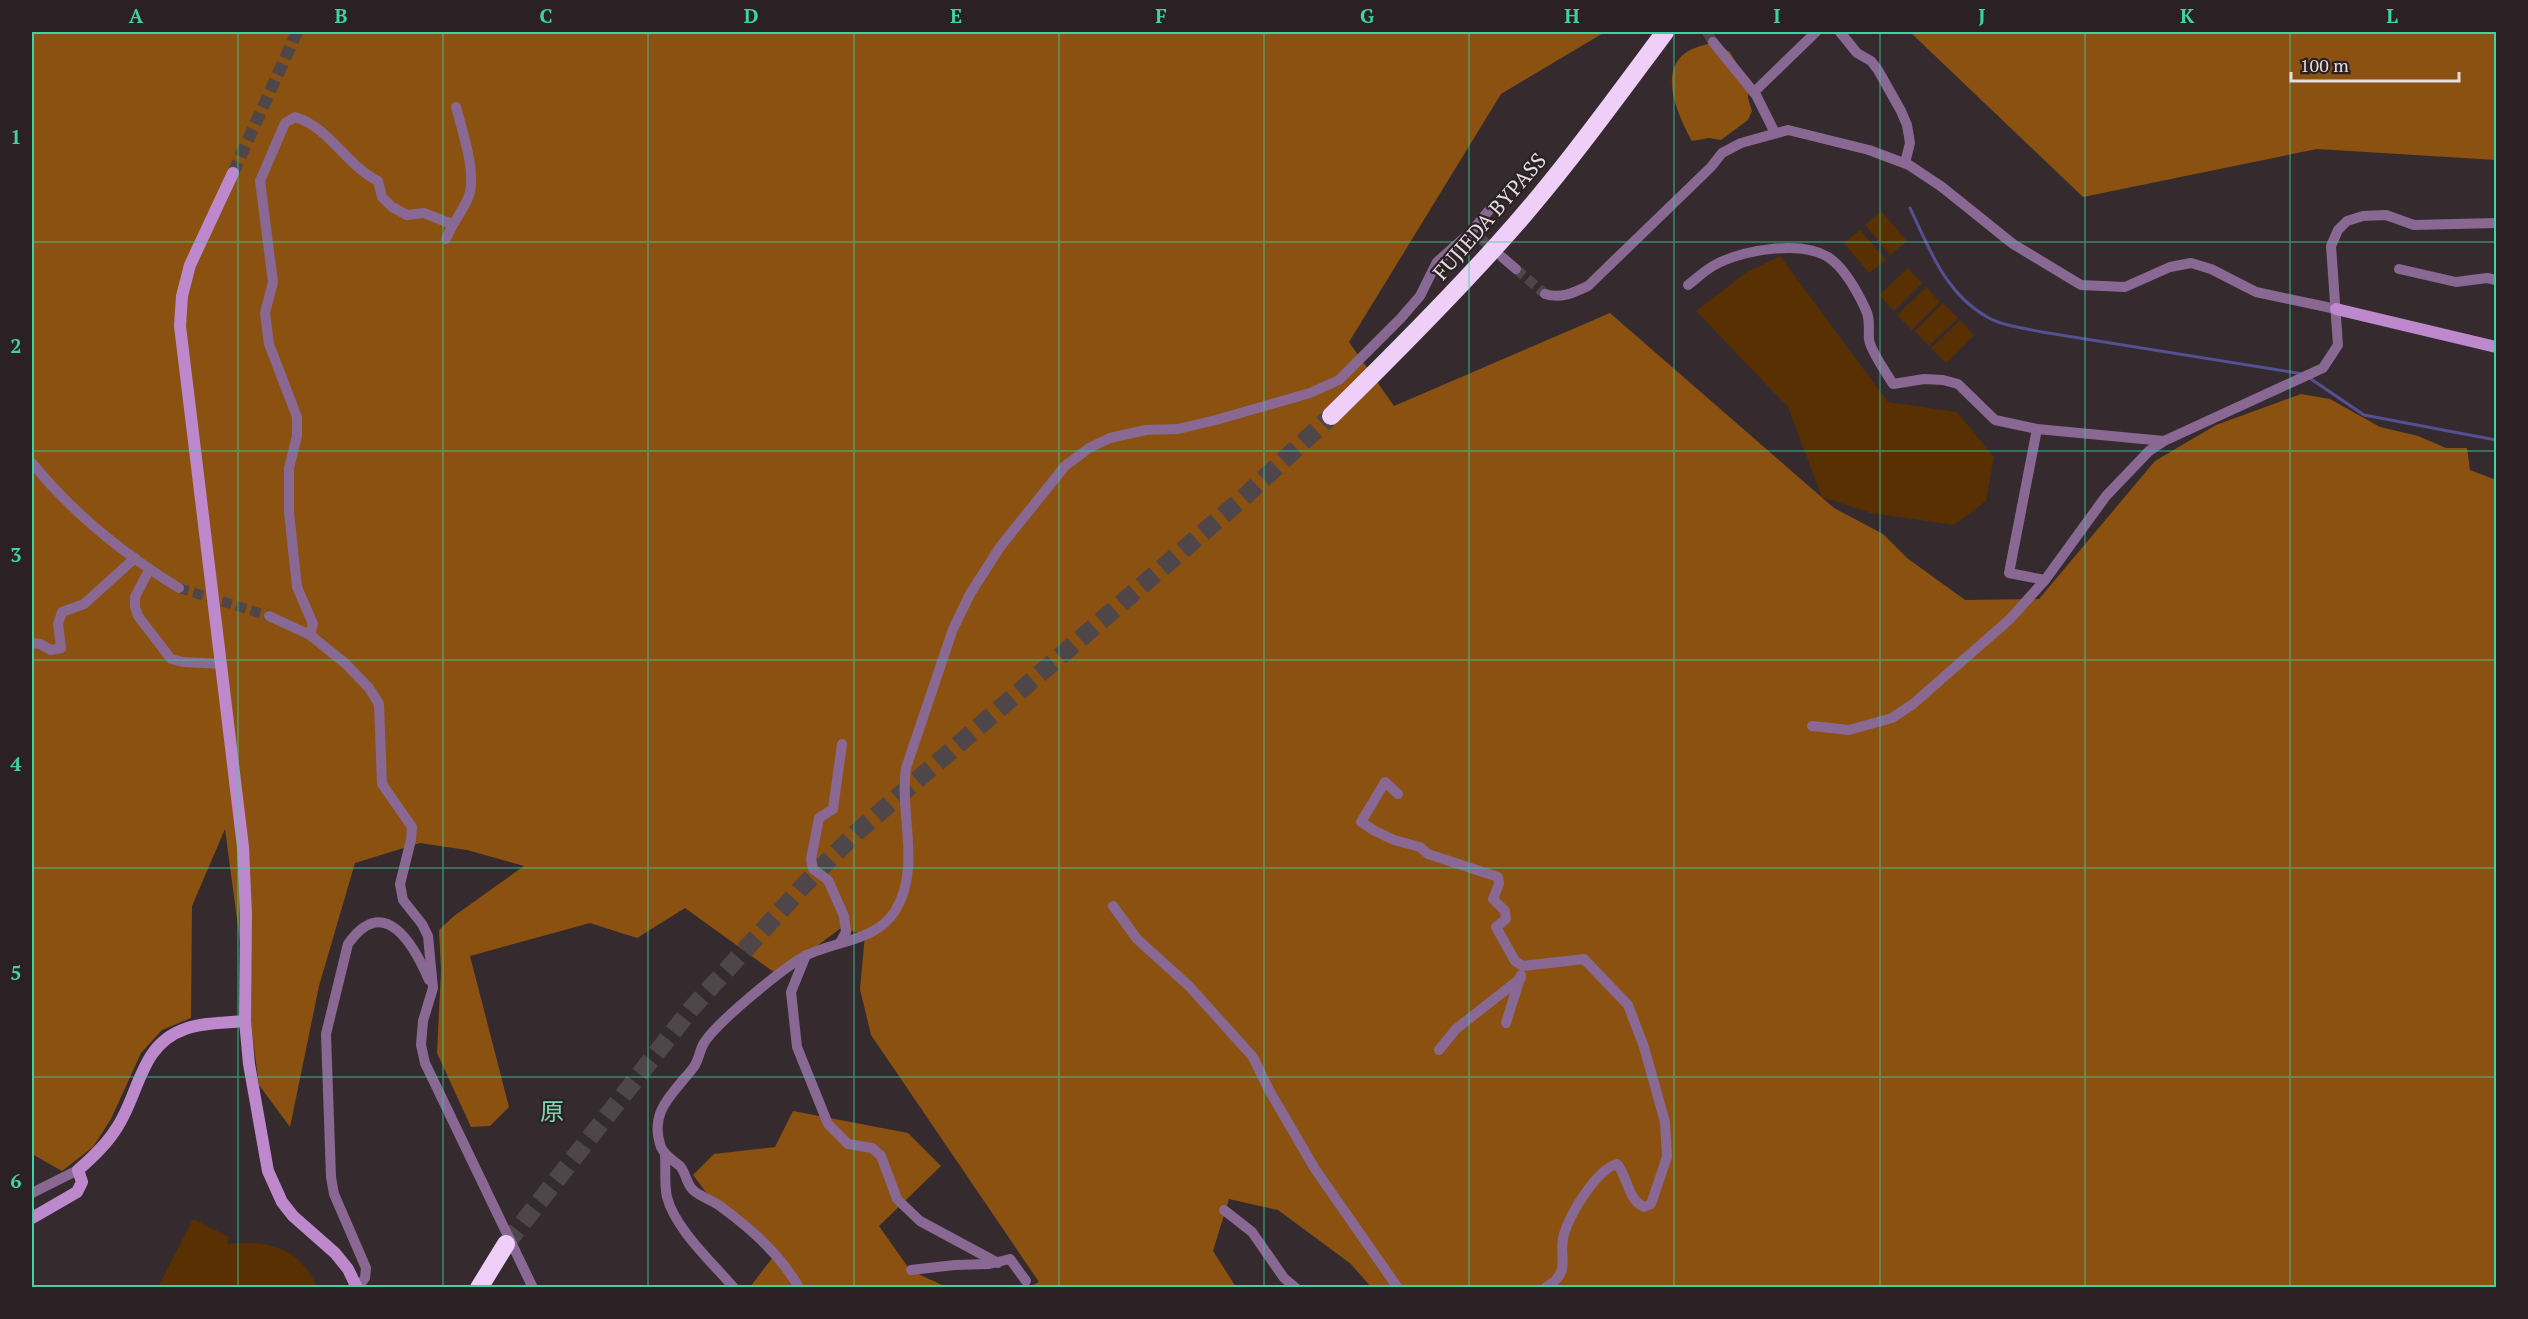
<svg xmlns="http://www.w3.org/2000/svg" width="2528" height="1319" viewBox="0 0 2528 1319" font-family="'PT Serif','Noto Sans JP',serif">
	<rect width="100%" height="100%" fill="#352b2f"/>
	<g fill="#583001">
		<path d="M1881,211L1907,241L1890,255L1865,225Z"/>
		<path d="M1860,230L1886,260L1869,273L1844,243Z"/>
		<path d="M1780,256L1888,402L1957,412L1994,457L1986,501L1954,525L1871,513L1822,497L1788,407L1696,311L1747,272Z"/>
		<path d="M1908,268L1922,283L1894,311L1879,295Z"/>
		<path d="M1926,287L1940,302L1912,330L1897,315Z"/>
		<path d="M1943,303L1958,318L1929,346L1915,331Z"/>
		<path d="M1960,320L1974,335L1946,363L1931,348Z"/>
		<path d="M193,1219L229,1237L227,1244C268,1240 299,1246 317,1287H158Z"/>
	</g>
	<g fill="#8a5110">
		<path d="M32,32H1605L1501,94L1349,342L1394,406L1610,313L1834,508L1883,534L1907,558L1965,600L2039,599L2155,461L2216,425L2301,394L2330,399L2380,427L2418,436L2446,448H2467L2470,470L2496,480V1287H1371L1351,1264L1278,1210L1229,1199L1213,1251L1236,1287H1029L1039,1282L871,1035L860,989L865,935L841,928L778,975L685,908L637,938L590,923L470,956L509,1107L490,1126L471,1127L437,1053L441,971L439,930L454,916L524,866L467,850L420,843L355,863L319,986L290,1127L259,1085L225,829L192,906L191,1018L162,1030L141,1053L111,1119L93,1147L62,1171L32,1154Z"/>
		<path d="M1910,32H2496V160L2317,149L2083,197Z"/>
		<path d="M1713,42L1730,52L1749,86L1748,98L1752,111L1748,120L1721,140L1709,138L1692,141C1679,117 1657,71 1687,52C1694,47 1705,45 1713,42Z"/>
		<path d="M793,1111L908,1133L941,1166L879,1226L910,1270L946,1287H750L776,1253L708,1195L693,1175L714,1154L775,1147Z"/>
	</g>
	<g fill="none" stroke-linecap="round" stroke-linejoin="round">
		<g stroke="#545092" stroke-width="3">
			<path d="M1910,208C1930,250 1945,293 1987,317C2003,326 2024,328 2042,332L2303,374"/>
			<path d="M2308,377L2364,415L2496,440"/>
		</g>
		<g stroke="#4f464a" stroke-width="10" stroke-dasharray="10 5" stroke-linecap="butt">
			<path d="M1707,32L1713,42"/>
			<path d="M1481,239L1497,252"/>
			<path d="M1516,269L1545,294"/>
			<path d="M179,588L269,616"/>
		</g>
		<path stroke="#4f464a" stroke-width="12" stroke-dasharray="12 6" stroke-linecap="butt" d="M233,173L297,32"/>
		<path stroke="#4f464a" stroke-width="18" stroke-dasharray="18 9" stroke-linecap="butt" d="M506,1244L691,1009L804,885L857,832L1243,498L1331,416"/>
		<g stroke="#896893" stroke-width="10">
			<path d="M1840,32L1857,53L1871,61L1878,70L1901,111L1907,125L1910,143L1905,163"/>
			<path d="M1713,42L1756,95L1775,133"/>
			<path d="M1754,92L1816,32"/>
			<path d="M452,224L424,213L407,215L392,207L382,197L378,181C347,166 329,127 295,117L285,123L260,181L273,282L265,313L269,344L297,417V436L289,468V512L297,587L313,624L310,635L345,663L369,688L379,704L382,784L412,827L411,840L400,884L403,900L422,924L428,936L433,988L423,1021L421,1045L425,1063L533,1288"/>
			<path d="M446,239C452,224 462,212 468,198C478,176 462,130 456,107"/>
			<path d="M1502,257L1516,269"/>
			<path d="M2399,269L2456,282L2487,278L2496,280"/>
			<path d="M1688,285C1696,279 1704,271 1713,266C1741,250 1800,240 1828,257C1845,268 1857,291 1865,308C1871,319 1868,329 1869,339C1870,350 1887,374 1893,384L1924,379L1943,380L1958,384L1995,420L2037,429L2164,441"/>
			<path d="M1545,294C1561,299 1573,293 1588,286L1711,167L1722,153L1741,143L1788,130L1869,150L1909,165L1942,187L2013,244L2081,285L2125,287L2170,267L2191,263L2211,269L2256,292L2336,309"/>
			<path d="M2037,429L2009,573L2045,580"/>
			<path d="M32,463C72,512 125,555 179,588"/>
			<path d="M149,570L135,597V607L138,616L171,659L183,662L222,664"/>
			<path d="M269,616L310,635"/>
			<path d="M32,643L40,644L51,650L61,648L58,624L62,612L84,604L135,558"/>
			<path d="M1812,726L1849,730L1892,718L1913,704L2010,619L2045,580L2106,496L2149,451L2164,441L2323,368L2338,345L2331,246L2338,230L2347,221L2363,216L2386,215L2414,225L2496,223"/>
			<path d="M1398,794L1385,782L1361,822L1375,831L1394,840L1420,847L1428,854L1498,877L1499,884L1493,899L1505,911L1506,919L1496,927L1515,961L1523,966L1584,959L1628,1005L1644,1047L1665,1122L1667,1157L1651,1204L1644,1207C1627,1199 1628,1177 1617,1164C1596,1170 1570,1214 1564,1234C1557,1257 1574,1271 1545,1288"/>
			<path d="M1113,906L1137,939L1189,986L1253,1057L1269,1090L1315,1169L1398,1288"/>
			<path d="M840,943L846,932L844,916L828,880L813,869L811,859L819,818L833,809L842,744"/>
			<path d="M806,955L791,992L797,1047L828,1124L848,1144L872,1148L881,1156L897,1199L920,1221L998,1263"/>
			<path d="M1506,1023L1521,975"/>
			<path d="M1439,1050L1456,1029L1521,978"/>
			<path d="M665,1155C666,1168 664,1184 667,1197C675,1229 713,1263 734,1288"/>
			<path d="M32,1193L78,1170"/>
			<path d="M1224,1210L1252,1232L1284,1278L1296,1288"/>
			<path d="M911,1270L955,1265L989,1264L1010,1259L1026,1281"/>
			<path d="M357,1288L365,1278L366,1268L334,1194L331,1177L326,1034L348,944C384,892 414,945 429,980"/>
			<path d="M799,1288C783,1258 751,1229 724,1209C715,1201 702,1198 693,1190C686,1183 686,1173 680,1166C673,1160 665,1156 661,1147C648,1111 674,1093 693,1068C699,1061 699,1051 704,1043C717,1022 781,970 803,957C832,941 876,942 895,911C922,867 899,815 906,768L953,629L970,594L1000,547L1065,466L1089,448L1110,438L1146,430L1178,429L1216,420L1310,393L1339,380L1401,318L1420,296L1437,262L1472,231L1490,209"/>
		</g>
		<g stroke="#bd88cc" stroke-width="12">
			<path d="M233,173L190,265L182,296L180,326L243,847L246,915L245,1021L249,1064L268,1171L282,1202L293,1216L335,1253L348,1269L357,1288"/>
			<path d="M2336,309L2496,347"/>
			<path d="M32,1218L77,1192L82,1182L78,1170C92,1158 106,1145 116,1129C140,1094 139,1045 185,1029C204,1022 226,1023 245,1021"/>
		</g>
		<g stroke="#efcef8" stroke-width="18">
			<path d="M1331,416C1388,360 1445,303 1499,243C1559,177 1612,103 1665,32"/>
			<path d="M479,1288L506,1244"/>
		</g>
	</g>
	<path fill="none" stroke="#3dd4a3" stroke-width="1.5" stroke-opacity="0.55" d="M238,32V1288M443,32V1288M648,32V1288M854,32V1288M1059,32V1288M1264,32V1288M1469,32V1288M1674,32V1288M1880,32V1288M2085,32V1288M2290,32V1288M32,242H2496M32,451H2496M32,660H2496M32,868H2496M32,1077H2496"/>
	<g text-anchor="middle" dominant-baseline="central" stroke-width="4.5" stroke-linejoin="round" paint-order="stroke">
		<g font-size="21" fill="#e4dde0" stroke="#2b2125">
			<text transform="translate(1489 216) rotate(-49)">FUJIEDA BYPASS</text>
		</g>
		<g font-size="24" fill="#7dd6b3" stroke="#2b2125">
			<text x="552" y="1111">原</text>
		</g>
	</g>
	<rect width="2528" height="1319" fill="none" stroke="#2b2125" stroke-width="66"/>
	<path d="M2291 72v9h168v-9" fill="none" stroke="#e4dde0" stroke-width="3"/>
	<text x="2300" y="72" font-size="18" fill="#e4dde0" stroke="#2b2125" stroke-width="4.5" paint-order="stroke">100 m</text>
	<rect x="33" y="33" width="2462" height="1253" fill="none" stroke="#3dd4a3" stroke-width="2"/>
	<g font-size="20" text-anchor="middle" font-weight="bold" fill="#3dd4a3">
		<text x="136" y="23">A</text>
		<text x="341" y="23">B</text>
		<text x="546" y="23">C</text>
		<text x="751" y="23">D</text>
		<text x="956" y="23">E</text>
		<text x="1161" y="23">F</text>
		<text x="1367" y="23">G</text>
		<text x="1572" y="23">H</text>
		<text x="1777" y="23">I</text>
		<text x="1982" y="23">J</text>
		<text x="2187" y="23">K</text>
		<text x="2392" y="23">L</text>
		<text x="16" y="144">1</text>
		<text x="16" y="353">2</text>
		<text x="16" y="562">3</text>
		<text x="16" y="771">4</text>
		<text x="16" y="980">5</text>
		<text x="16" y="1188">6</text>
	</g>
</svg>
